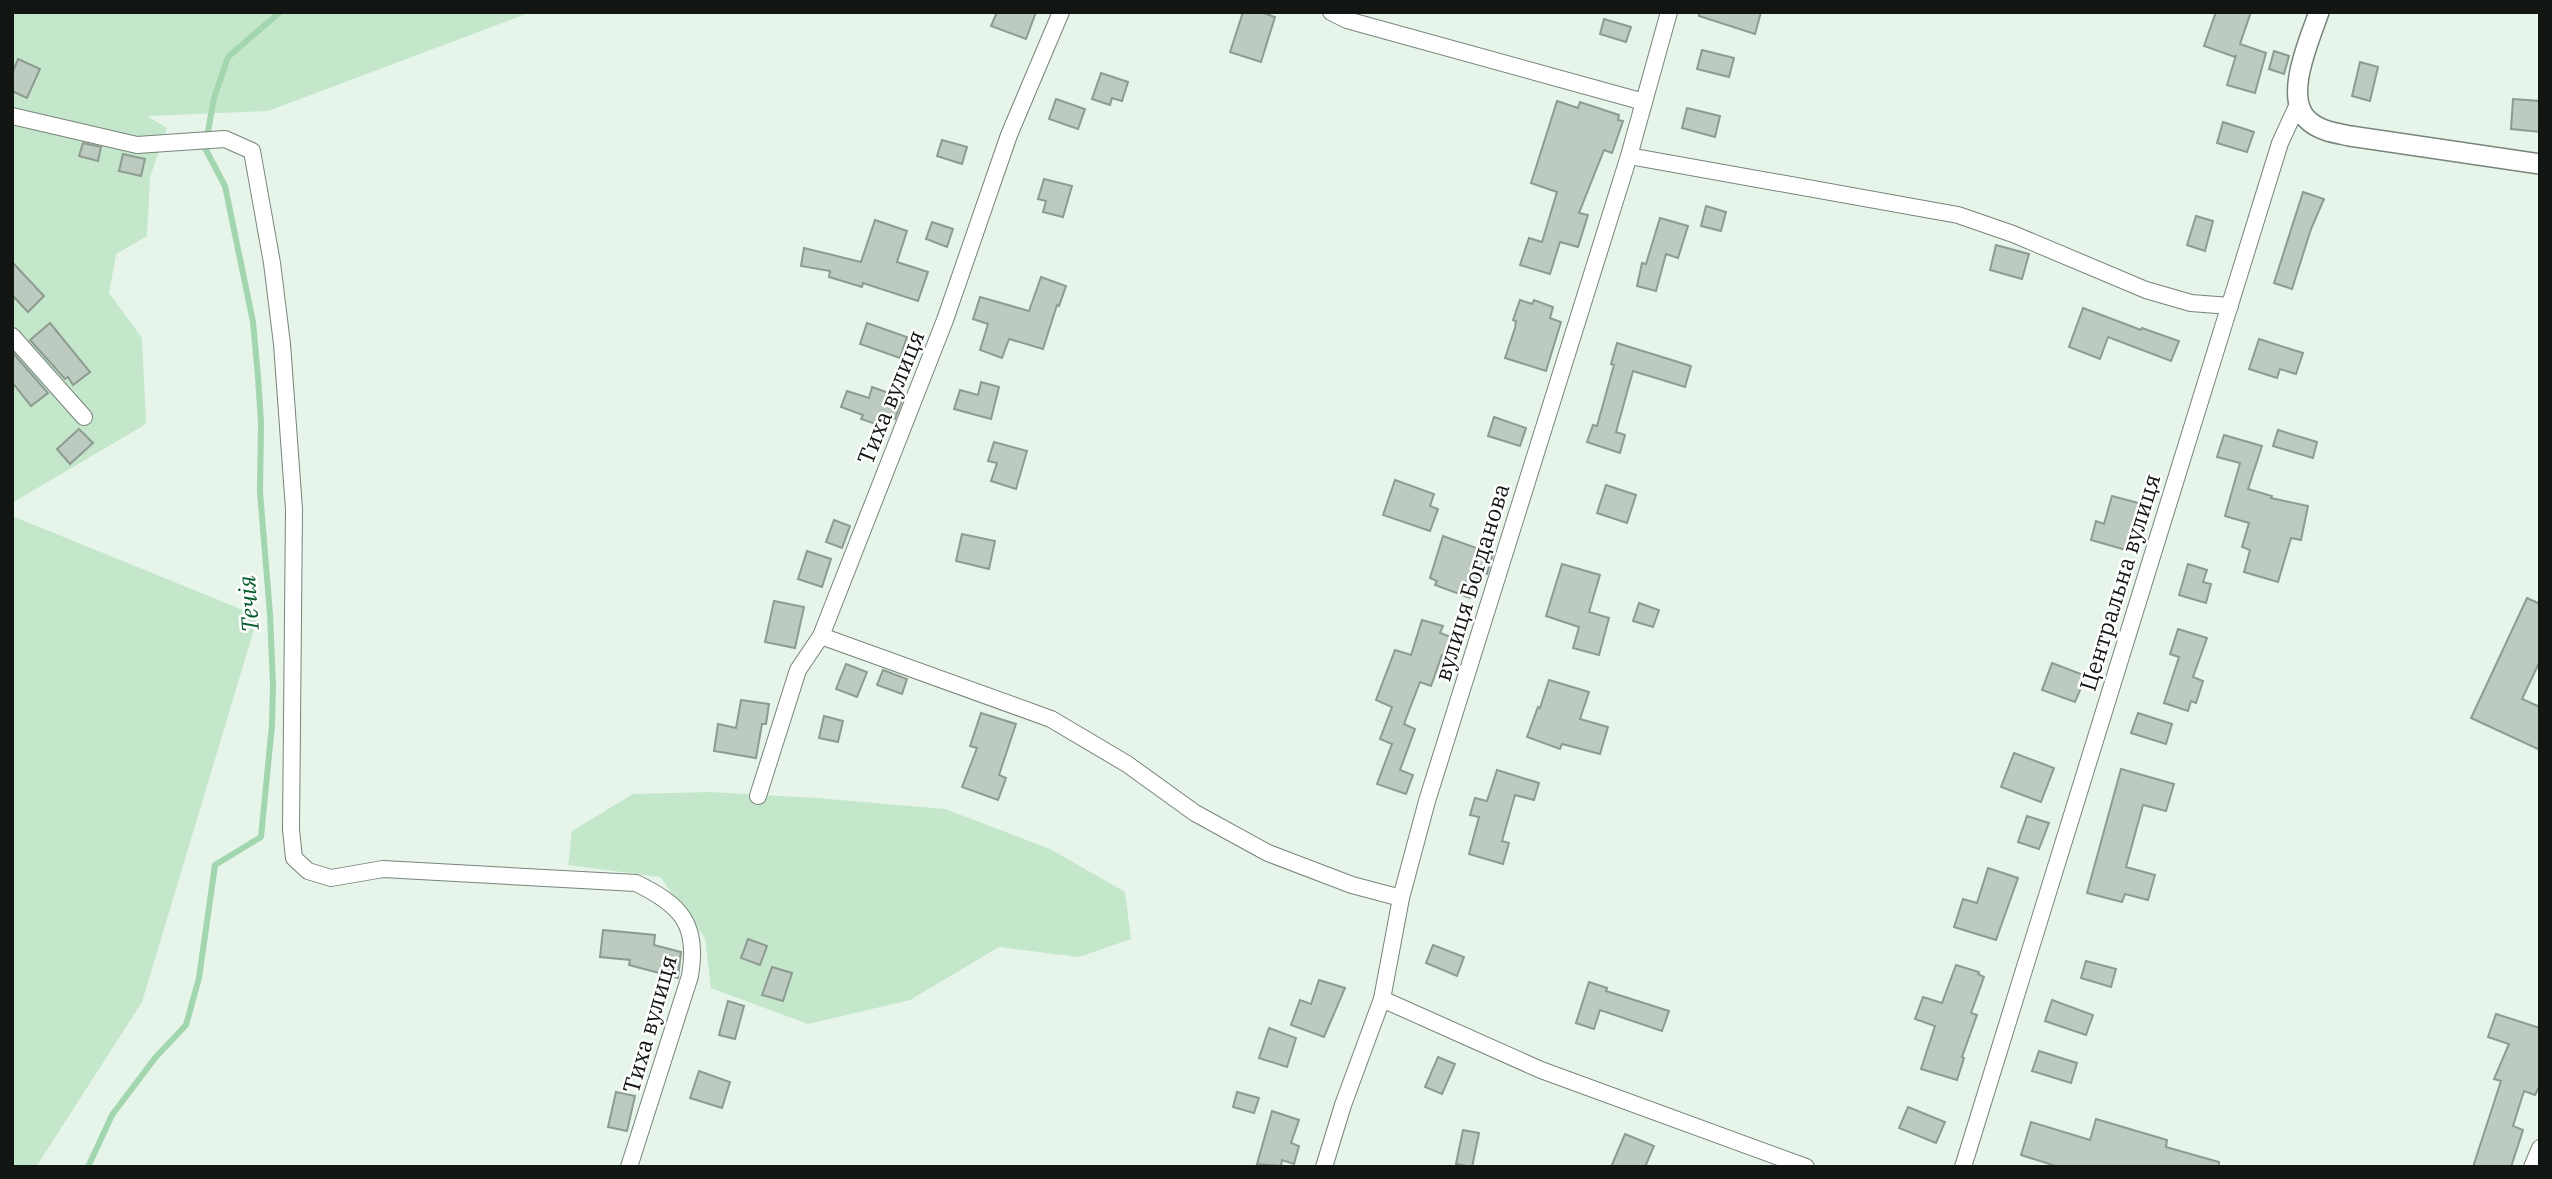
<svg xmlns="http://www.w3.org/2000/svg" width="2552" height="1179" viewBox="0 0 2552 1179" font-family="'IBM Plex Serif',serif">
	<rect width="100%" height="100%" fill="#e6f4e9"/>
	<g fill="#c4e7cb">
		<path d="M12,12H531L268,111L147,116L167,128L150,177L147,236L116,254L109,293L142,338L146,424L12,503Z"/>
		<path d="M12,516L258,616L142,1002L36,1167H12Z"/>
		<path d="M710,792L817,798L945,809L1050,849L1125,892L1131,939L1079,957L999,947L910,1000L808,1024L711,988L705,938L660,877L568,865L572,831L633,794Z"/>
	</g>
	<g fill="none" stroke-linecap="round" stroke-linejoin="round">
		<path stroke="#a2d6ae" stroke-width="6" d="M88,1167L112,1115L155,1058L186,1025L199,978L215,865L261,837L272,725L273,685L270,614L260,492L261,423L258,377L253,322L225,186L205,148L214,98L228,57L280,12"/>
	</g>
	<g fill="#bccabf" stroke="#8e9b90" stroke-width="2">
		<path d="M997,12H1036L1026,39L991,26Z"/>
		<path d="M1243,12H1261L1275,17L1261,62L1230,52Z"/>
		<path d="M1699,12H1761L1755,34L1699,16Z"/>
		<path d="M2216,12H2251L2240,44L2266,53L2255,93L2227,85L2236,55L2235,57L2204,46Z"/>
		<path d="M1604,19L1631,27L1626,42L1600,34Z"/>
		<path d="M1702,50L1734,58L1729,77L1697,69Z"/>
		<path d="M2274,51L2289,56L2284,74L2269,69Z"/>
		<path d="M18,59L40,69L27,98L12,91V74Z"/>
		<path d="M2360,62L2378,67L2370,101L2352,96Z"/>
		<path d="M1101,73L1128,82L1122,101L1112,98L1110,105L1092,99Z"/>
		<path d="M1056,99L1085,109L1078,129L1049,119Z"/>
		<path d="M2513,99L2540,101V132L2511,129Z"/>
		<path d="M1557,101L1578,108L1580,102L1619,115L1618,120L1623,121L1612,153L1604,150L1579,213L1588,215L1578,247L1560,242L1550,274L1520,265L1529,238L1542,242L1557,192L1531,183Z"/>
		<path d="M1687,108L1720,116L1715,137L1682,128Z"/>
		<path d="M2223,122L2254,132L2247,152L2217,143Z"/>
		<path d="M942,140L967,147L962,164L937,156Z"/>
		<path d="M83,143L101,147L98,161L79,156Z"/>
		<path d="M123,154L145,159L141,176L119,171Z"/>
		<path d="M1044,179L1072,186L1063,217L1043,212L1046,201L1038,199Z"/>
		<path d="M2303,192L2324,199L2311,229L2292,289L2274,283Z"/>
		<path d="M1706,206L1726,212L1721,231L1701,226Z"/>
		<path d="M2196,216L2213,221L2205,251L2187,245Z"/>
		<path d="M1660,218L1688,226L1678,258L1666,254L1656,291L1637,286L1642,263L1646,264Z"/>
		<path d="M875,220L907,231L897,262L928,272L918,301L863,283L862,287L829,277L830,271L801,266L804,248L861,262Z"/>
		<path d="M932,222L953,229L947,247L926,239Z"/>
		<path d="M1996,245L2029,254L2022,279L1990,270Z"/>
		<path d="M12,262L44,296L28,312L12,295Z"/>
		<path d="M1041,277L1066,286L1059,306L1057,305L1043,349L1009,339L1002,358L980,350L988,324L973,319L980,297L1029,311Z"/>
		<path d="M1520,300L1532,304L1534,300L1553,307L1550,318L1561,322L1546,371L1505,358L1515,328L1516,321L1513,320Z"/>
		<path d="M2083,308L2141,330L2142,328L2179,341L2171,361L2108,337L2100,359L2069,347Z"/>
		<path d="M50,323L90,372L73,385L68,377L65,379L30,340Z"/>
		<path d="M867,323L907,337L900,358L860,344Z"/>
		<path d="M2259,339L2303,353L2296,374L2280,369L2277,378L2249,369Z"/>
		<path d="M1617,343L1691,366L1685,387L1633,371L1616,432L1625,435L1620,453L1587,442L1593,425L1597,426L1614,365L1611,364Z"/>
		<path d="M13,353L48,393L31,406L12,382Z"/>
		<path d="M981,382L999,387L991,419L954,409L960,390L978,395Z"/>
		<path d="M872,387L903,398L895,419L880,413L876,424L861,419L863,415L841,407L847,391L869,398Z"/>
		<path d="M1494,417L1526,428L1520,446L1488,436Z"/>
		<path d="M79,429L93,443L70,464L57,449Z"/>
		<path d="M2278,430L2317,442L2313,458L2273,446Z"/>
		<path d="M2224,435L2262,446L2248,489L2272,496L2271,498L2308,506L2301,540L2291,538L2278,582L2244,572L2250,550L2242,547L2249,523L2225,516L2240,463L2217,457Z"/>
		<path d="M994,442L1027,451L1016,489L991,481L997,463L988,461Z"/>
		<path d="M1395,480L1434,494L1430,506L1438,509L1430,531L1383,515Z"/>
		<path d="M1606,485L1636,495L1627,523L1597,513Z"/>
		<path d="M2112,496L2142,504L2137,527L2133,526L2126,550L2091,540L2096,521L2104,524Z"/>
		<path d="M834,520L850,526L842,548L826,542Z"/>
		<path d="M962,534L995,541L989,569L956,561Z"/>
		<path d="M1443,536L1493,554L1487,574L1480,571L1470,598L1435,585L1437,581L1430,578Z"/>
		<path d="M807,551L831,559L822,587L798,579Z"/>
		<path d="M1562,564L1600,575L1589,612L1609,618L1599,655L1573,648L1579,627L1546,616Z"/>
		<path d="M2188,564L2207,570L2203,582L2211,584L2206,603L2179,595Z"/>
		<path d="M2527,598L2540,604V661L2522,699L2540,707V750L2471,718Z"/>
		<path d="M774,601L804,607L795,648L765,642Z"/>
		<path d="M1639,603L1659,610L1653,627L1633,621Z"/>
		<path d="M1422,620L1443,626L1440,633L1451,637L1446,656L1442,655L1431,686L1420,682L1404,724L1415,729L1400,770L1413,775L1406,794L1377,784L1392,744L1380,739L1392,707L1376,700L1395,650L1411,655Z"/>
		<path d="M2178,629L2207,638L2193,677L2203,681L2196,703L2191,701L2188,711L2164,703L2179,657L2170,654Z"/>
		<path d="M2052,663L2086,676L2075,702L2042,690Z"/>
		<path d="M846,664L867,672L857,697L836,689Z"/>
		<path d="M883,670L907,679L902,694L877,685Z"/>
		<path d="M1549,680L1589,692L1580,719L1608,727L1600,754L1562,744L1560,749L1527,737L1538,707L1540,708Z"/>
		<path d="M741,700L769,704L766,724H762L756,758L714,751L718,724L736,728Z"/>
		<path d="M981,713L1016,724L999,775L1006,778L998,800L962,787L977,748L970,746Z"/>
		<path d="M2138,713L2172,724L2166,744L2131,733Z"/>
		<path d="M824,716L843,721L838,742L819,738Z"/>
		<path d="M2014,753L2054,768L2041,802L2001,787Z"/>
		<path d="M2121,769L2174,784L2166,811L2143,805L2126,867L2155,875L2148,900L2125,894L2122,902L2087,893Z"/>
		<path d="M1497,770L1539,783L1534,800L1515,795L1502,841L1509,843L1503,864L1469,854L1479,817L1470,815L1475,798L1487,801Z"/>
		<path d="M2027,816L2049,823L2039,849L2018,842Z"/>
		<path d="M1988,868L2018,878L1996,940L1954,927L1963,899L1977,903Z"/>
		<path d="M603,930L655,935L654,945L681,952L678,978L629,965L630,960L600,957Z"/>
		<path d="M748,939L767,946L760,965L741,958Z"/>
		<path d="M1433,945L1464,957L1457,976L1426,963Z"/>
		<path d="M2086,961L2116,969L2111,987L2081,978Z"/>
		<path d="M1956,965L1979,972L1978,974L1984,977L1971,1013L1977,1015L1962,1057L1964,1058L1957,1080L1921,1069L1935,1026L1915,1019L1923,997L1942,1003Z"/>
		<path d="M772,967L792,973L783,1001L762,995Z"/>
		<path d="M1319,980L1345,988L1324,1037L1291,1025L1300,1000L1311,1004Z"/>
		<path d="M1589,982L1607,988L1606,991L1669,1011L1662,1031L1600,1010L1594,1029L1576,1023Z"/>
		<path d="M2052,1000L2093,1015L2086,1035L2045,1021Z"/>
		<path d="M728,1001L744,1006L735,1039L719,1035Z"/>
		<path d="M2496,1014L2540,1028V1085L2535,1095L2524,1091L2513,1126L2523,1130L2511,1167H2473L2501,1081L2494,1079L2509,1044L2488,1037Z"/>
		<path d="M1269,1028L1296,1038L1287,1067L1259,1058Z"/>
		<path d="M2039,1051L2077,1063L2071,1083L2032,1071Z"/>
		<path d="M1438,1057L1455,1064L1442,1094L1425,1087Z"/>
		<path d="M699,1071L730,1082L722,1108L690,1098Z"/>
		<path d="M616,1092L635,1096L627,1131L608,1127Z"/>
		<path d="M1237,1092L1259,1098L1254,1113L1233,1107Z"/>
		<path d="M1908,1107L1945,1122L1936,1143L1899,1128Z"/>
		<path d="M1272,1111L1299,1120L1291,1143L1299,1146L1294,1164L1282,1160L1281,1166L1257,1164Z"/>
		<path d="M2096,1119L2167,1140L2166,1147L2219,1162V1167H2059L2021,1155L2031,1122L2090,1140Z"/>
		<path d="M1463,1130L1479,1133L1472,1167L1456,1164Z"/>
		<path d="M1625,1134L1654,1146L1645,1167H1611Z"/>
	</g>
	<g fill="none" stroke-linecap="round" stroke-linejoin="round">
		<g stroke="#78847a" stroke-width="18">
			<g id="minor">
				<path d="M1331,12L1347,20L1644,102"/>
				<path d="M12,116L137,145L225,139L252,151L272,263L282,344L294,509L291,830L294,858L308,871L331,878L383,869L636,883C681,905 699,924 690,976L629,1167"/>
				<path d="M1629,156L1958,215L2013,234L2146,290L2191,303L2230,306"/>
				<path d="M12,336L84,417"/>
				<path d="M821,636L1051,719L1127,764L1195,813L1268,853L1352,885L1401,898"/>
				<path d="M758,796L798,670L821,636L945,320L1009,135L1061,12"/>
				<path d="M1382,999L1541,1070L1806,1167"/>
				<path d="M1324,1167L1343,1105L1382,999L1401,898L1427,801L1629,156L1669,12"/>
				<path d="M1963,1167L2280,143L2298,104"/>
				<path d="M2532,1167L2540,1148"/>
			</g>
		</g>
		<g stroke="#78847a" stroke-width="22">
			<path id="tertiary" d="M2319,12C2310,39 2282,99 2309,121C2320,131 2336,133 2350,136L2540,164"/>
		</g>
		<use href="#minor" stroke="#fff" stroke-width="16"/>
		<use href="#tertiary" stroke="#fff" stroke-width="19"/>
	</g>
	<g text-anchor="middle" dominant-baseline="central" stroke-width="5" stroke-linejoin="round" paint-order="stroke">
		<g font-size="23" fill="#111612" stroke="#fff">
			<text transform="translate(890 397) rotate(-68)">Тиха вулиця</text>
			<text transform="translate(1471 582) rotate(-73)">вулиця Богданова</text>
			<text transform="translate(2119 582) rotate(-73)">Центральна вулиця</text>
			<text transform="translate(649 1024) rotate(-74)">Тиха вулиця</text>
		</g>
		<g font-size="24" font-style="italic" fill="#075c2c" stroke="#fff">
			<text transform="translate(248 604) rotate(-94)">Течія</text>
		</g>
	</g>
	<rect width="2552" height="1179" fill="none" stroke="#111612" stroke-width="28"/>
</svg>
